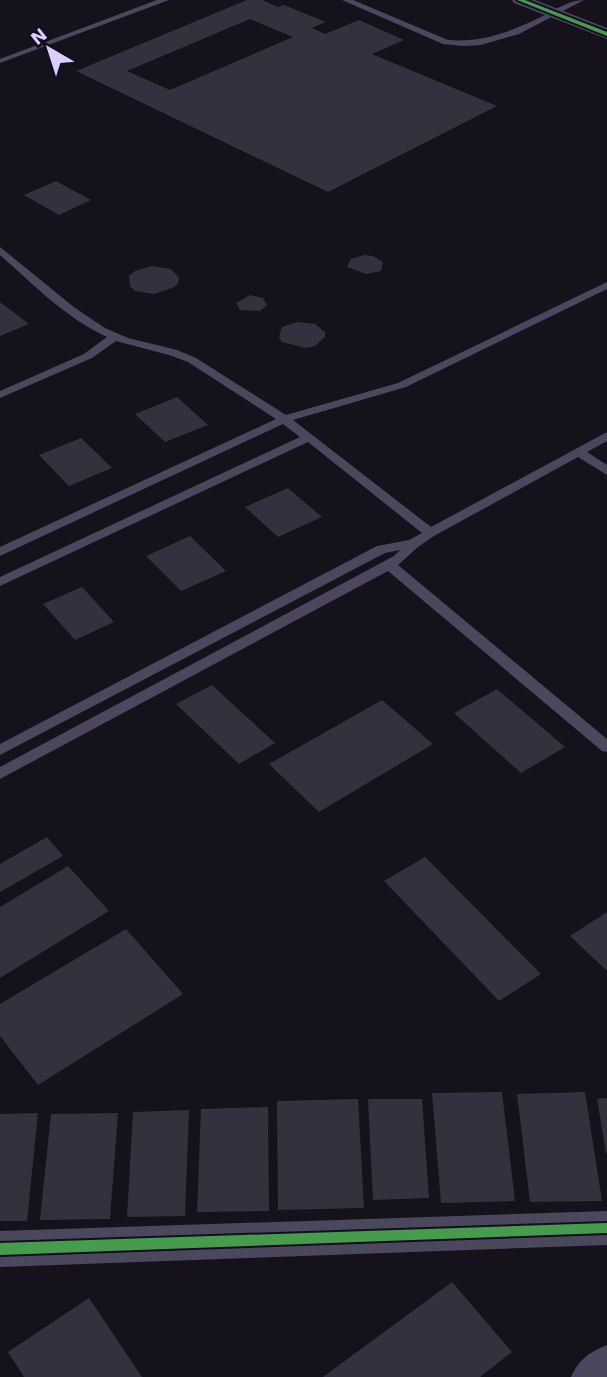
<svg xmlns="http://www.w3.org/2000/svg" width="607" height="1377" viewBox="0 0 607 1377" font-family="'Work Sans',sans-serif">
	<rect width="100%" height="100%" fill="#15121c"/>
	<g fill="#34303e" fill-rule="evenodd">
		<path d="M247,0H262L278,7L284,5L326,22L312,28L325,34L359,20L404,40L372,54L497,106L328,192L76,71ZM250,19L293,37L170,90L127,71Z"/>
		<path d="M56,181L91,200L59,215L24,195Z"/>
		<path d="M364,255L373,256L383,262L381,271L366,274L347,267L351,259Z"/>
		<path d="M152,266L171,269L179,278L178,284L172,288L154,294L135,291L130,286L129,276L135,271Z"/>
		<path d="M250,295L263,298L267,305L260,311L240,310L236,303Z"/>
		<path d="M0,302L29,324L0,336Z"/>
		<path d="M297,322L315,324L325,332V337L315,346L306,348L282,342L279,337L282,327Z"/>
		<path d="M177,397L208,425L165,442L135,414Z"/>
		<path d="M81,438L112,468L69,486L39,455Z"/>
		<path d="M288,488L322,517L278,537L245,507Z"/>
		<path d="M190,536L226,571L181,591L146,556Z"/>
		<path d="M82,587L114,622L75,640L43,604Z"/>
		<path d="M212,685L275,743L239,764L176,704Z"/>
		<path d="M497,689L565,747L521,773L454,713Z"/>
		<path d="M382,700L433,744L319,812L269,764Z"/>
		<path d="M47,837L63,856L0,892V864Z"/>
		<path d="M425,857L541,974L499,1001L384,881Z"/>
		<path d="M68,866L109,911L0,978V907Z"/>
		<path d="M607,912V971L570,936Z"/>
		<path d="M126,929L183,994L38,1085L0,1036V1004Z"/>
		<path d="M502,1092L515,1201L441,1203L432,1093Z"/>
		<path d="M585,1092L602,1201L530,1202L517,1094Z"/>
		<path d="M607,1098V1153H606L597,1099Z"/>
		<path d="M358,1099L364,1208L278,1210L277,1101Z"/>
		<path d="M368,1099H422L429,1198L373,1200Z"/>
		<path d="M268,1107L269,1211L197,1212L201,1109Z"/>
		<path d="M189,1110L185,1216L127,1217L133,1112Z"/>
		<path d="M38,1113L27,1221H0V1114Z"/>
		<path d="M118,1113L110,1219L40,1220L51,1114Z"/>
		<path d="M452,1282L512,1352L480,1377H323Z"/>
		<path d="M89,1298L142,1377H24L8,1352Z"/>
	</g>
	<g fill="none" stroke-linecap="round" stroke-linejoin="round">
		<g fill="#4b475d" fill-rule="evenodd">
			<path d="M157,0H169L0,63V59Z"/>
			<path d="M342,0H353L448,40C483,43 512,31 543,16C557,9 569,0 584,0L519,34L481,45L464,46L443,44Z"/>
			<path d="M0,247L75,308L105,328L128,338L177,350L196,358L286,415L398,383L607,282V289L406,387L293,420L431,527L607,432V441L587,452L607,465V475L578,457L434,536L418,547L398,565L607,739V752L602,751L388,571L0,779V767L394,556L400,550L385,553L0,755V744L377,546L409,540L422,533L308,442L0,586V577L300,437L283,424L0,556V547L276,419L188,362L169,355L116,341L92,358L0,398V391L84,354L107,337C66,318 34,285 0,255Z"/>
		</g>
		<g fill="#4b475d" fill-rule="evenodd">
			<path d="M512,0H535L607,28V39L514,3Z"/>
			<path d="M607,1211V1245L0,1267V1231Z"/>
			<path d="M607,1345V1377H571C579,1359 590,1352 607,1345Z"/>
		</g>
		<g stroke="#140e20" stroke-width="4">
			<g id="cycleway">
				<path d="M517,0H525L607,32V36Z"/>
				<path d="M607,1223V1233L0,1255V1243Z"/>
			</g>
		</g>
		<use href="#cycleway" fill="#469c4c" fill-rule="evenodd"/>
	</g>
	<g transform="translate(49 49) rotate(321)" stroke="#140e20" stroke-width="5" paint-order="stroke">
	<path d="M0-5L12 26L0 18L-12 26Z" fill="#dbcffd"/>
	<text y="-10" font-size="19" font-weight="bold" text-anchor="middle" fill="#dbcffd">N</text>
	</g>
</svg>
